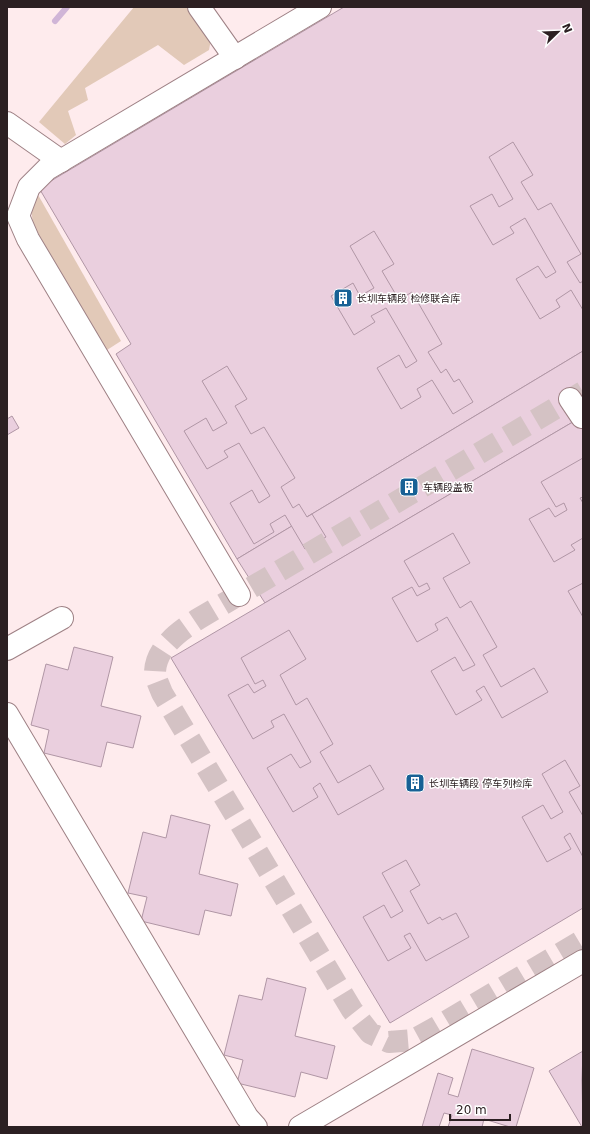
<svg xmlns="http://www.w3.org/2000/svg" width="590" height="1134" viewBox="0 0 590 1134" font-family="'DejaVu Sans','Noto Sans SC',sans-serif">
	<rect width="100%" height="100%" fill="#feebed"/>
	<g fill="#e2c9b8">
		<path d="M134,7H191L211,39L209,50L184,65L158,45L85,88L88,100L68,111L76,135L65,144L39,122Z"/>
		<path d="M37,193L121,341L107,350L33,225L31,207Z"/>
	</g>
	<g fill="none" stroke-linecap="round" stroke-linejoin="round">
		<path stroke="#d0b5d7" stroke-width="6" d="M55,21L67,7"/>
	</g>
	<g fill="#eacfde" stroke="#b096a5">
		<path d="M344,7H583V351L237,559L116,354L131,344L39,188Z"/>
		<path d="M513,142L533,175L521,182L538,210L551,203L581,254L567,262L580,283L583,281V310L571,290L556,300L560,307L540,319L516,279L538,266L546,278L556,272L525,218L510,227L514,233L493,245L470,206L492,194L499,207L513,199L489,157Z"/>
		<path d="M374,231L394,264L382,271L399,300L412,292L442,344L428,352L441,373L446,369L454,382L459,379L473,402L453,414L432,380L417,389L421,397L401,409L377,368L399,355L406,368L417,361L386,308L371,316L375,322L354,335L331,296L353,283L360,296L374,288L350,246Z"/>
		<path d="M583,351V416L265,603L237,559Z"/>
		<path d="M227,366L247,399L235,406L251,434L264,427L295,478L281,487L293,508L299,504L307,517L312,514L326,537L305,549L285,515L270,524L274,532L254,544L230,503L252,490L259,503L270,496L239,443L224,451L228,457L207,469L184,431L206,418L213,431L227,423L202,381Z"/>
		<path d="M12,416L19,428L7,435V419Z"/>
		<path d="M583,416V908L390,1023L171,658Z"/>
		<path d="M583,458V497L580,498L583,503V538L571,545L575,550L554,562L529,519L549,508L555,517L567,510L564,503L556,507L541,482Z"/>
		<path d="M453,533L470,563L443,578L460,608L471,601L497,647L483,655L501,687L534,668L548,692L502,718L484,686L476,691L482,700L456,715L431,671L455,657L463,671L475,665L447,617L435,624L438,630L417,642L392,598L412,587L417,596L430,589L427,583L419,587L404,561Z"/>
		<path d="M583,583V617L568,591Z"/>
		<path d="M289,630L306,659L280,675L296,705L307,698L333,744L320,752L338,783L370,765L384,789L338,815L320,783L313,788L318,797L293,812L267,768L291,754L300,768L311,762L284,714L271,721L274,727L253,739L228,695L248,684L254,693L266,686L263,680L255,684L241,658Z"/>
		<path d="M74,647L113,657L101,706L141,716L133,748L107,742L101,767L44,753L49,730L31,725L46,664L68,670Z"/>
		<path d="M565,760L580,786L569,792L583,816V857L570,833L564,837L571,849L547,862L522,817L543,805L551,819L563,812L542,774Z"/>
		<path d="M171,815L210,825L199,874L238,884L231,916L205,910L199,935L141,921L147,897L128,893L143,832L166,838Z"/>
		<path d="M406,860L420,885L410,891L428,924L440,917L442,920L456,913L469,937L426,961L410,933L404,936L411,948L388,961L363,917L384,905L391,918L403,911L382,873Z"/>
		<path d="M267,978L306,988L295,1036L335,1046L327,1079L301,1072L295,1097L237,1083L243,1060L224,1055L239,995L262,1000Z"/>
		<path d="M472,1049L534,1068L516,1127H510L484,1119L482,1127H448L452,1115L444,1113L439,1127H422L438,1073L453,1078L448,1094L458,1097Z"/>
		<path d="M583,1051L582,1080L583,1127H582L549,1071Z"/>
	</g>
	<g fill="none" stroke-linecap="round" stroke-linejoin="round">
		<path stroke="#d4c2c4" stroke-width="22" stroke-dasharray="22 11" stroke-linecap="butt" d="M583,392L198,619C180,631 156,647 155,672C155,678 160,687 162,693L352,1010L370,1033L389,1042L413,1040L435,1028L583,940"/>
		<g stroke="#9e8185" stroke-width="24">
			<g id="minor">
				<path d="M199,7L235,58"/>
				<path d="M7,123L61,161"/>
				<path d="M570,399L582,417"/>
				<path d="M239,595L28,239L18,216L29,187L47,169L320,7"/>
				<path d="M7,649L62,618"/>
				<path d="M7,714L247,1117L256,1127"/>
				<path d="M300,1127L583,961"/>
			</g>
		</g>
		<use href="#minor" stroke="#fff" stroke-width="22"/>
	</g>
	<defs>
		<g id="building-square" transform="scale(1)"><rect x="-9" y="-9" width="18" height="18" rx="4" fill="#186195" stroke="#fff"/><path d="M-4-6H4V6H1V3H-1V6H-4ZM-2.5-4.3h1.7v1.8h-1.7ZM.8-4.3h1.7v1.8H.8ZM-2.5-1h1.7V.8h-1.7ZM.8-1h1.7V.8H.8Z" fill="#fff"/></g>
	</defs>
	<g fill-rule="evenodd">
		<use href="#building-square" x="343" y="298"/>
		<use href="#building-square" x="409" y="487"/>
		<use href="#building-square" x="415" y="783"/>
	</g>
	<g text-anchor="middle" dominant-baseline="central" stroke-width="3" stroke-linejoin="round" paint-order="stroke">
		<g font-size="10" fill="#2c2022" stroke="#fff" text-anchor="start">
			<text x="357" y="298">长圳车辆段 检修联合库</text>
			<text x="423" y="487">车辆段盖板</text>
			<text x="429" y="783">长圳车辆段 停车列检库</text>
		</g>
	</g>
	<rect width="590" height="1134" fill="none" stroke="#2c2022" stroke-width="16"/>
	<g transform="translate(558 32) rotate(67)" stroke="#ffffff" stroke-width="3" paint-order="stroke">
	<path d="M0-3L7 15L0 10L-7 15Z" fill="#2c2022"/>
	<text y="-6" font-size="11" font-weight="bold" text-anchor="middle" fill="#2c2022">N</text>
	</g>
	<path d="M450 1114v6h60v-6" fill="none" stroke="#2c2022" stroke-width="2"/>
	<text x="456" y="1114" font-size="12" fill="#2c2022" stroke="#ffffff" stroke-width="3" paint-order="stroke">20 m</text>
</svg>
